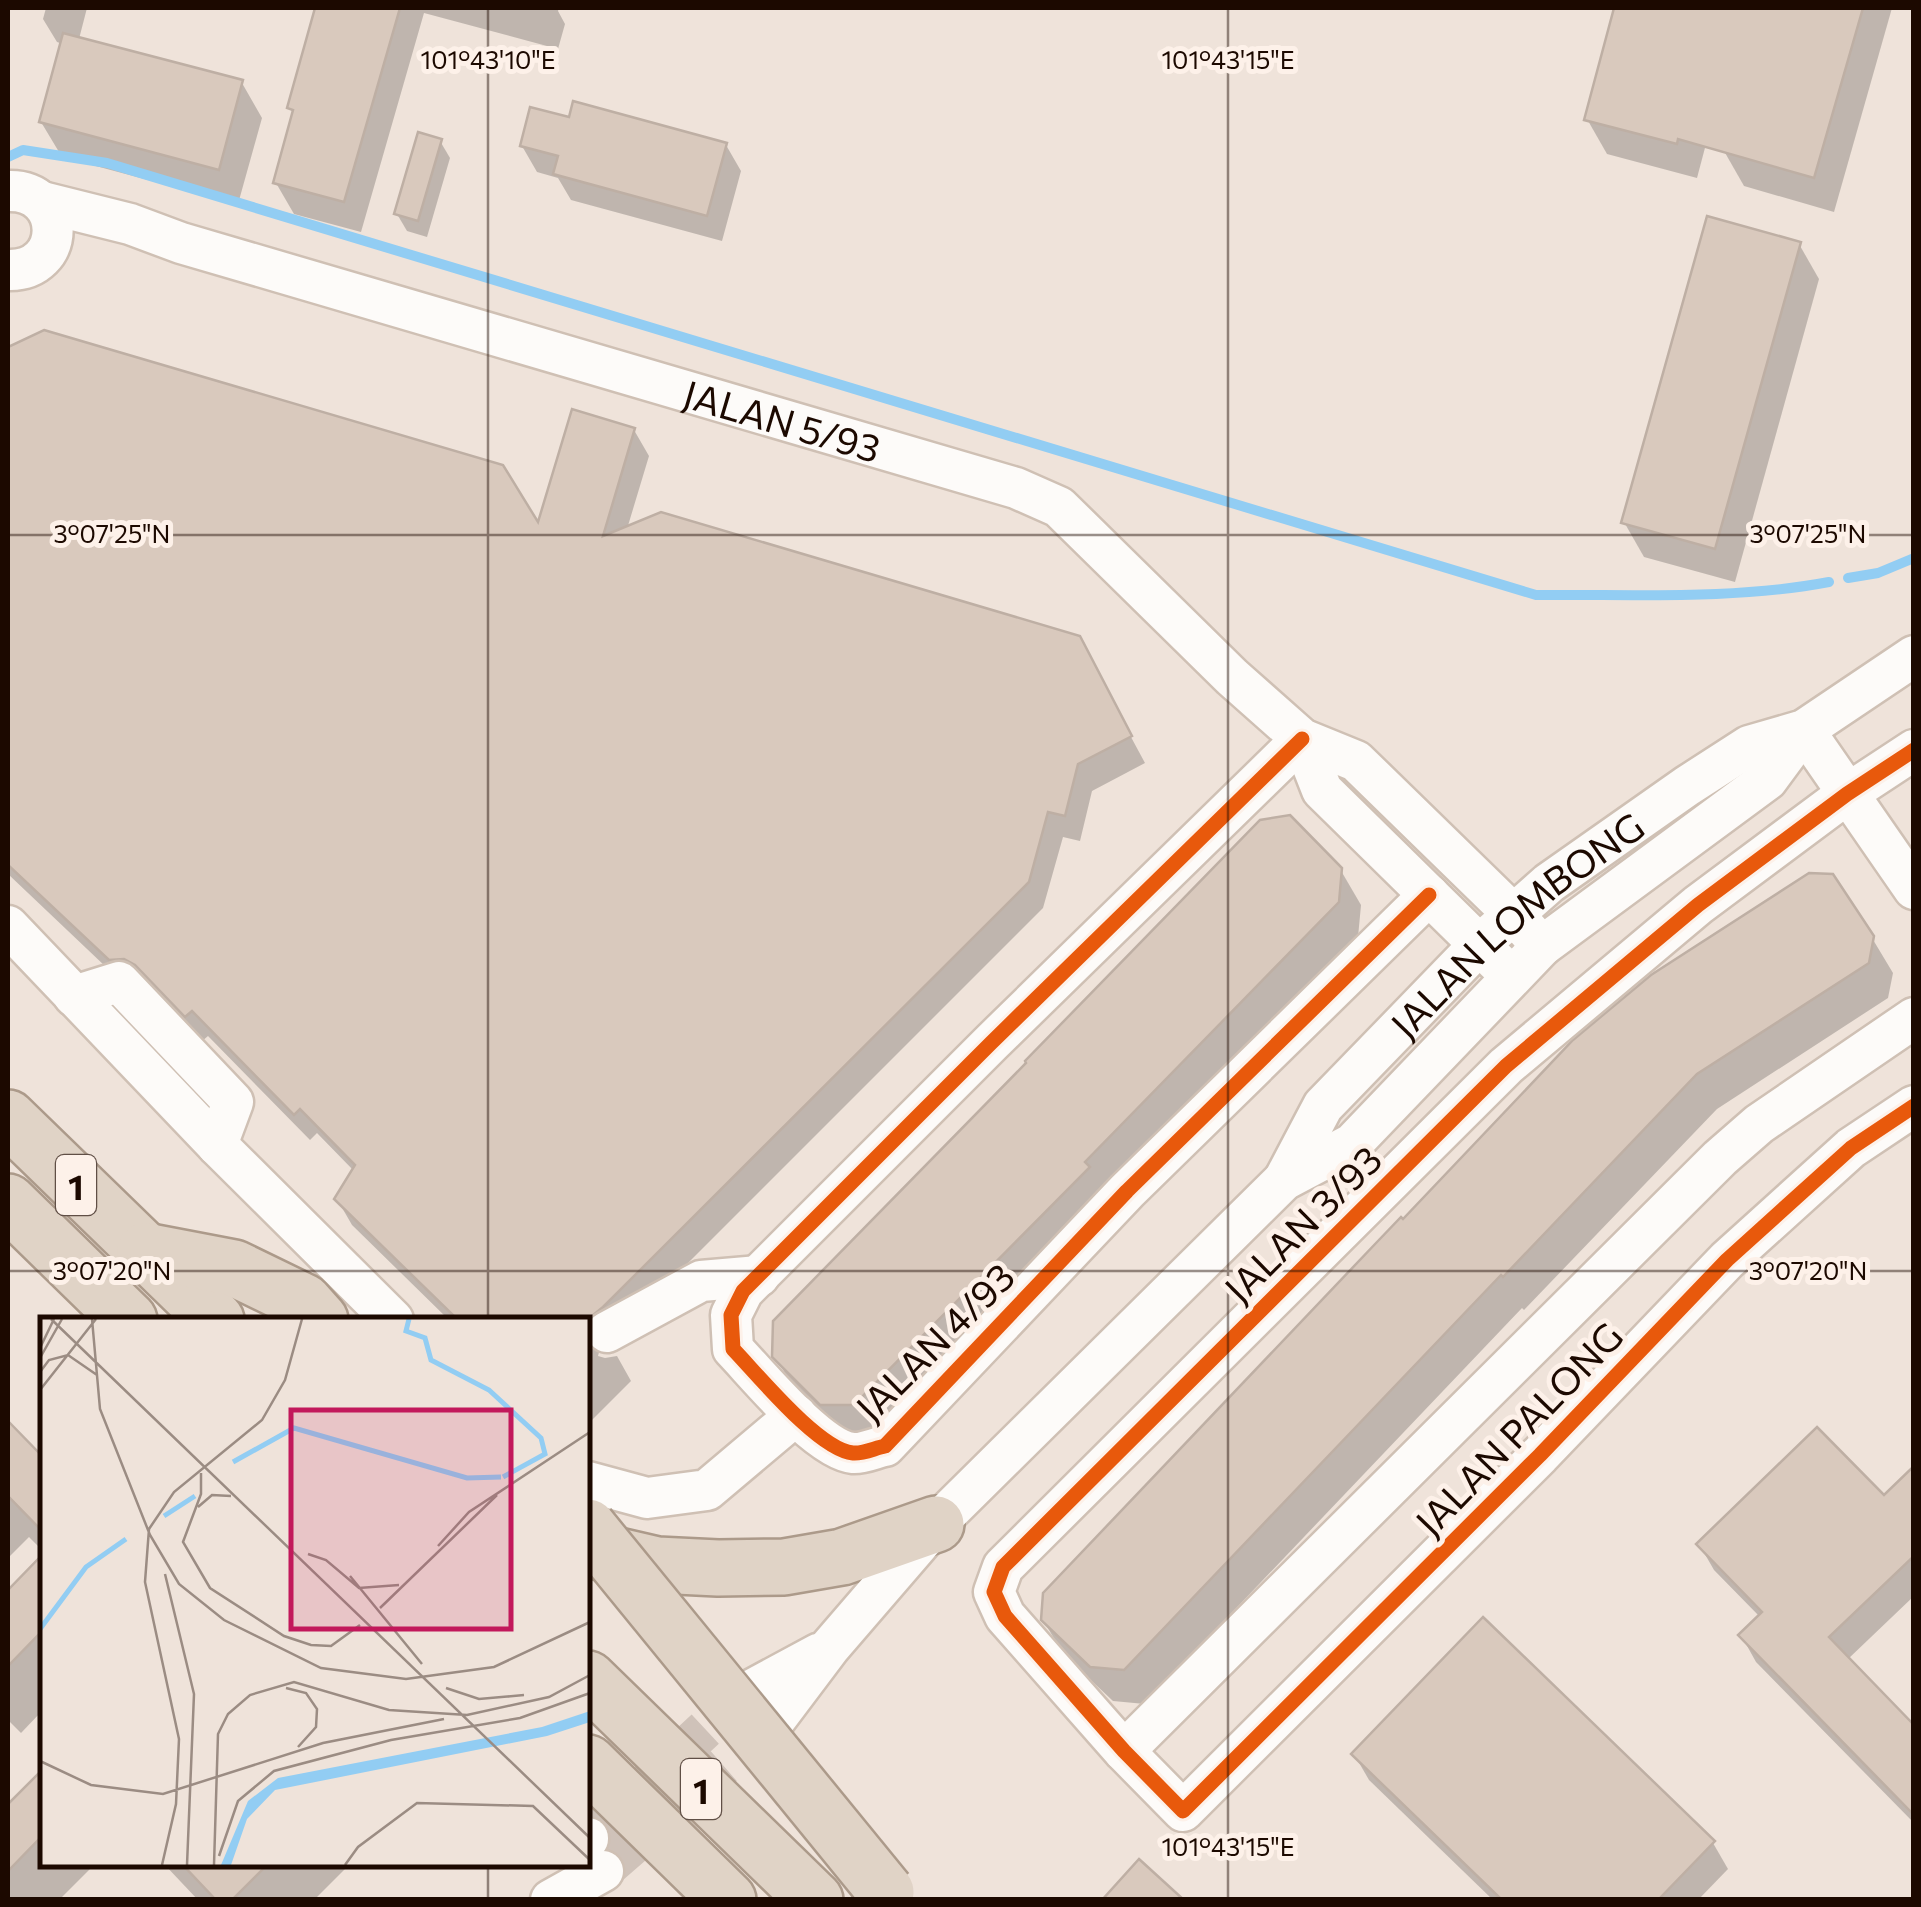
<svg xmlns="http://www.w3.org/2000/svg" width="1921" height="1907" viewBox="0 0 1921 1907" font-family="Commissioner,sans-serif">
	<rect width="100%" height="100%" fill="#efe3da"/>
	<g fill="#0003">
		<path d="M46,8H87L79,39L242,83L262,118L238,204L62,157L41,122L63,44L57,42L43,19Z"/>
		<path d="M317,8H559L558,11L565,24L558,49L424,13L361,232L294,214L276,183L294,115L290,108Z"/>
		<path d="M1616,8H1742L1697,178L1607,154L1587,119Z"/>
		<path d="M1765,8H1892L1834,212L1744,186L1724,151Z"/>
		<path d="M440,141L450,158L427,237L407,231L397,214Z"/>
		<path d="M726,145L741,171L722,241L571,200L558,178L537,172L522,146Z"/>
		<path d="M1799,244L1819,279L1735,582L1644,557L1624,522Z"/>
		<path d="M44,332L539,528L634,430L649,456L627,529L1090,661L1145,763L1092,791L1080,841L1063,837L1043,908L617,1334L601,1345L598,1356L605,1358L617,1356L631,1381L588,1424V1320H449L352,1225L337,1199L354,1171L317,1133L310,1140L208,1036L201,1042L126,986L8,874V474L21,471L8,467V349Z"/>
		<path d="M1340,869L1361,905L1358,937L874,1440H842L796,1392L775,1356Z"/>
		<path d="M1872,938L1893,973L1888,998L1717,1109L1524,1310L1522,1308L1145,1704L1113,1701L1064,1655L1043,1620L1379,1244Z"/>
		<path d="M8,1425L42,1459V1550L29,1537L8,1558Z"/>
		<path d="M1914,1487V1596L1847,1660L1914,1728V1823L1756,1662L1741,1635L1760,1617L1714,1570L1699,1544L1884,1498Z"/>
		<path d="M42,1559V1711L21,1733L8,1720V1594Z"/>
		<path d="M1354,1754L1713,1843L1728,1869L1698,1900H1493L1369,1780Z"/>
		<path d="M42,1773V1864H95L59,1900H8V1808Z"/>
		<path d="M164,1864H350L314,1900H198Z"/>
	</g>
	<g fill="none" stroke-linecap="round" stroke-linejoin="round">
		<g stroke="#92cdf3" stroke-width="10">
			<path d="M8,157L23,150L107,163L1536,595C1633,594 1733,600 1829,582"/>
			<path d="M1848,578L1878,573L1914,558"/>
		</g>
	</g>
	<g fill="#d9c9bd" stroke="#beafa4" stroke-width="2.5">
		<path d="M315,8H400L344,202L273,183L293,110L287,108Z"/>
		<path d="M1614,8H1863L1814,178L1678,139L1677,144L1584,120Z"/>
		<path d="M63,33L243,80L219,170L39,122Z"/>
		<path d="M573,101L727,143L707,216L553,174L558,156L520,146L530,107L569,117Z"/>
		<path d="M418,132L442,139L418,221L394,214Z"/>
		<path d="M1707,216L1801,242L1715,549L1621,523Z"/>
		<path d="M44,330L503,465L538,522L572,409L635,428L603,536L661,512L1080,636L1132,736L1078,764L1065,816L1048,812L1029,882L603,1307L587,1320H458L334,1199L355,1165L300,1109L294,1115L192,1011L185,1017L135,965L124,959L109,960L8,865V347Z"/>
		<path d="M1290,815L1342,868L1339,902L1085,1162L1090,1167L854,1405H820L772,1357L773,1321L1026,1063L1025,1061L1260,820Z"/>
		<path d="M1809,873L1833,874L1874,936L1869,963L1697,1074L1503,1277L1501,1275L1124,1670L1090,1667L1041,1620L1043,1593L1377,1242L1401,1217L1403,1219L1573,1040L1651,975Z"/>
		<path d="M8,1421L42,1456V1531L8,1496Z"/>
		<path d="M1817,1427L1884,1495L1914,1466V1556L1829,1637L1914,1725V1815L1738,1635L1762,1612L1696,1544Z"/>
		<path d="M42,1555V1631L8,1666V1590Z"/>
		<path d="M1483,1617L1715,1841L1658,1900H1502L1351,1754Z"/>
		<path d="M42,1770V1836L8,1871V1804Z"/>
		<path d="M1139,1859L1184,1900H1102Z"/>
		<path d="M182,1864H268L232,1900H216Z"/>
	</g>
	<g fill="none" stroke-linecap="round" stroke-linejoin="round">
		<g stroke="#cfc2b9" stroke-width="40" stroke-dasharray="40 20" stroke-linecap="butt">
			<path d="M588,1838L742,1695"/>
			<path d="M603,1871L772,1724"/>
		</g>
		<g stroke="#cfc0b4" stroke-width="45">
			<g id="minor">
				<path d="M8,191C68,189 67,272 8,270"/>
				<path id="s1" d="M42,202L130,224L181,243L1016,488L1059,507L1232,677L1302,739L1356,761L1513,914L1542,946"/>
				<path d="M1804,730L1914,889"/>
				<path d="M1302,739L991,1043L743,1291L731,1315L733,1349C758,1375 819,1450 853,1453C863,1454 875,1448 885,1446L1127,1191L1429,895"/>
				<path d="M1302,739L1322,790L1498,963"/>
				<path d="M1914,750L1847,794L1698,905L1506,1066L1003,1567L994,1592L1005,1616L1124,1751L1183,1811L1540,1455L1727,1260L1851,1148L1914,1106"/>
				<path d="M8,926L217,1145L393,1320"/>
				<path d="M74,996L119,982L233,1102L217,1145"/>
				<path id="s2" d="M1284,1180L1323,1106L1479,945L1549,883L1687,786L1749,746L1804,730L1914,656"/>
				<path d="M607,1332L701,1281L759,1276"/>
				<path d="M588,1482L647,1498L707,1490L796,1415"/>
				<path d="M742,1695L818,1654"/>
				<path d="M772,1724L830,1647L936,1524L1284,1180L1352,1144L1542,946L1767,780L1804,730"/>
				<path d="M1124,1751L1720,1158L1759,1124L1914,1018"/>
				<path d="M588,1839V1838"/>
				<path d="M551,1900L603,1871"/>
			</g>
		</g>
		<g stroke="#ac9a8a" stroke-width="60">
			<g id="highway">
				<path d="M8,1118L216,1320"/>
				<path d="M8,1202L129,1320"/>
				<path d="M145,1251L234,1268L304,1302L320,1320"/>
				<path d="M588,1549L657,1565L718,1568L784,1567L842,1557L936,1524"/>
				<path d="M588,1679L815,1900"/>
				<path d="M588,1763L728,1900"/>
			</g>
		</g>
		<use href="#minor" stroke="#fdfbf9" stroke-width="40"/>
		<use href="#highway" stroke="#e0d3c6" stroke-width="55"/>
		<g stroke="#ac9a8a" stroke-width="60" stroke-linecap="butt">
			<path id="highway-bridge" d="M588,1527L886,1892"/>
		</g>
		<use href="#highway-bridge" stroke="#e0d3c6" stroke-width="55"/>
		<g stroke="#fdf1e9" stroke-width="21">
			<g id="cycleway">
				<path d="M1302,739L991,1043L743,1291L731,1315L733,1349C758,1375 819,1450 853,1453C863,1454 875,1448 885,1446L1127,1191L1429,895"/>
				<path d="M1914,750L1847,794L1698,905L1506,1066L1003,1567L994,1592L1005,1616L1124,1751L1183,1811L1540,1455L1727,1260L1851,1148L1914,1106"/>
			</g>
		</g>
		<use href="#cycleway" stroke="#e8590c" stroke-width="15"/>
	</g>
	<path fill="none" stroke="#1c0900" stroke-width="2.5" stroke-opacity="0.45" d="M488,8V1320M1228,8V1900M8,535H1914M8,1271H1914M488,1864V1900"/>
	<g text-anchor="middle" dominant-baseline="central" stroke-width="10" stroke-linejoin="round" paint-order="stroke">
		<g fill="#fdf1e9" stroke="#604f46" stroke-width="2.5">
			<rect x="56" y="1155" width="40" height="60" rx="8"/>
			<rect x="681" y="1759" width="40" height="60" rx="8"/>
		</g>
		<g font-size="35" font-weight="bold" fill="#1c0900">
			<text x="76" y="1185">1</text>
			<text x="701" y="1789">1</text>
		</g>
		<g font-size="38" fill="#1c0900" stroke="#fdf1e9">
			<text stroke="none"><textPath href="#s1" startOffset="772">JALAN 5/93</textPath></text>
			<text stroke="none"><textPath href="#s2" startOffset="350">JALAN LOMBONG</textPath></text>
			<text transform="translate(1302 1223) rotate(-45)">JALAN 3/93</text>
			<text transform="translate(934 1341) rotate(-45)">JALAN 4/93</text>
			<text transform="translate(1518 1428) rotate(-46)">JALAN PALONG</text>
		</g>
	</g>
	<g transform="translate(40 1317)">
		<rect width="550" height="550" fill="#efe3da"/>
		<path d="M550,394V405L507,419L235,473L207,502L191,548H181L208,484L238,461L502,410Z" fill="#92cdf3"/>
		<path fill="none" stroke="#92cdf3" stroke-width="5" d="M369,2L366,14L385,21L391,43L449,73L501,121L505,137L463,160M193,145L254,111L427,161L461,160M124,199L155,179M0,312L46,250L86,222"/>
		<path fill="none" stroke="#9b8c83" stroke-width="2.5" d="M11,2L550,521M52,2L60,92L110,218L139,267L184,303L281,351L366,362L454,350L550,305M0,31L14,2M0,41L22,2M0,55L9,43L28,38L57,58M0,73L56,2M161,156V177L143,225L170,271L244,319L271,328L291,329L320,308M158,190L172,178L191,179M398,229L429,195L550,115M268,237L286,243L319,271L359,268M125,257L154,377L147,548M310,259L382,347M340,291L457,178M246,371L266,376L277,392L276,410L258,430M406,371L439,382L484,378M0,444L51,468L123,477L283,426L404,402M179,539L198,484L234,454L351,423L480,401L550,376M122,548L136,487L139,422L105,265L109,212L134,175L222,103L245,63L262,2M174,548L178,417L188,397L210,378L254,365L349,393L427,398L509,380L550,358M305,548L318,530L377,486L493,489L550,543"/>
		<path fill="#c2185b" fill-opacity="0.15" stroke="#c2185b" stroke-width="5" d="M251,93H471V312H251Z"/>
		<rect width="550" height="550" fill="none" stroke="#1c0900" stroke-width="5"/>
	</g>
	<g font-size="25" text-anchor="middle" fill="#1c0900" stroke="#fdf1e9" stroke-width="10" stroke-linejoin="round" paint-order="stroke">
		<text x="488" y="69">101°43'10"E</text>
		<text x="1228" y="69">101°43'15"E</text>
		<text x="112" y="543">3°07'25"N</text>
		<text x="1808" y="543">3°07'25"N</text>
		<text x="112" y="1280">3°07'20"N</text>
		<text x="1808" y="1280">3°07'20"N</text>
		<text x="1228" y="1856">101°43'15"E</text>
	</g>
	<rect width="1921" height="1907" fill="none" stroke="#1c0900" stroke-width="20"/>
</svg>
